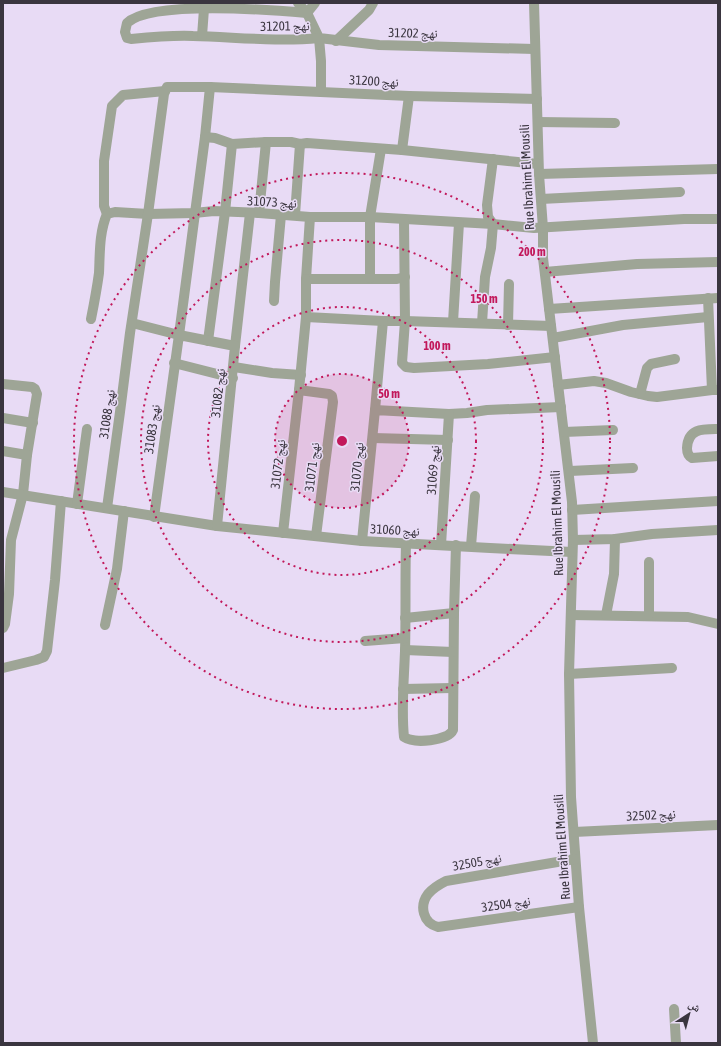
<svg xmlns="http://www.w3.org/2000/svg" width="721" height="1046" viewBox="0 0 721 1046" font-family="'Asap Condensed','Noto Naskh Arabic',sans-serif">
	<rect width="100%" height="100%" fill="#e8dbf5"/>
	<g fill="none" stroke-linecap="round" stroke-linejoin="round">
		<g stroke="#9ea596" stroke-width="10">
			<path d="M298,3L307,13L319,38L379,45L534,49"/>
			<path d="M315,3L307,13C272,10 151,0 127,23L125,32L127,38L131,39C152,37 173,35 193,36C235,37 277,42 319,38L321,61V92"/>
			<path d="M534,3L539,174L543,228V258L572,502L573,540L569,674L571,797L579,907L593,1043"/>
			<path d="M202,36L204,9L207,5"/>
			<path d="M336,41L369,10L373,3"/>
			<path d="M538,122L615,123"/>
			<path d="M205,137L210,87"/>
			<path d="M402,150L409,96"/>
			<path d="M539,174L718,169"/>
			<path d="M541,199L680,192"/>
			<path d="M259,213L266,142H291L300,144L307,143L402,150L538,164"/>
			<path d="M107,214L104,206V161L112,106L123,95L165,91"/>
			<path d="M295,215L300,144"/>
			<path d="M310,217L306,279H397L405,277"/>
			<path d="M545,272L637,264L718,262"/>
			<path d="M370,278V217L381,149"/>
			<path d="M708,298L712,390"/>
			<path d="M274,301L275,282L281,215"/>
			<path d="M549,309L718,298"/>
			<path d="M306,317V279"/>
			<path d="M91,319C94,304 97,288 99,273C100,253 99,233 107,214L115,212L148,214L194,213L214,211L259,213L310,217H370L493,224L534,228L684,219H718"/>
			<path d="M453,322L459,223"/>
			<path d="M132,323L179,335L205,137L215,138L232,144"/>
			<path d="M482,323L485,277L491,248L493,224L488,217L487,205L493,159"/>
			<path d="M508,325L509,284"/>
			<path d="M551,326L405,321L402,363L406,367L414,368L488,364L555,357"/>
			<path d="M553,338L623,325L708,317"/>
			<path d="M208,341L225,212L232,144L266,142"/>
			<path d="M235,346L250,213"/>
			<path d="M174,363L233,378"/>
			<path d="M234,367L272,373L301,375"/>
			<path d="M3,384L32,387L35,389L37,394L27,455L23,494L11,540L9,594L5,624L3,628"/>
			<path d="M558,385L594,381L606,383L631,392L648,396L657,397L712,390H718"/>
			<path d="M640,394L647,368L651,364L675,359"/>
			<path d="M375,410L383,321H405L404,220"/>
			<path d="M3,418L33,423"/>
			<path d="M718,429C703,429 688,428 687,448C687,453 688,456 692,458L718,456"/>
			<path d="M564,432L613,430"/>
			<path d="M373,438L448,440"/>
			<path d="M3,451L27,455"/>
			<path d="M570,471L633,468"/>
			<path d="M3,492L217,526L362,541L490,548L572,552"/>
			<path d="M77,504L87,429"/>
			<path d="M107,508L120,412L130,333L148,214L164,94L167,87H210L409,96L537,99"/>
			<path d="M572,510L718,501"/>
			<path d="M154,517L179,335L235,346L217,526"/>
			<path d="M283,533L299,390"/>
			<path d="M316,536L333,402L332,396L329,394L299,390L306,317L383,321"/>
			<path d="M573,540L615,539L652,534L718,530"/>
			<path d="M362,541L375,410L449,414L467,413L487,410L561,407"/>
			<path d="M406,544C405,579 406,615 405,651C404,680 401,709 404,737C414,744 448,741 453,730L454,613L456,545"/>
			<path d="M441,545L449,414"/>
			<path d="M471,546L475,496"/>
			<path d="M571,615L688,617L718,624"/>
			<path d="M606,615L614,574L615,539"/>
			<path d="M649,615V562"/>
			<path d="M405,618L454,613"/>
			<path d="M105,625L117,569L124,511"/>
			<path d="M365,641L405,638"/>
			<path d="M405,650L453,652"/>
			<path d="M3,668L36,660L44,657L47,651L55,580L61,501"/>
			<path d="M569,674L672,668"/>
			<path d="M403,689L452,688"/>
			<path d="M574,832L718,825"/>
			<path d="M575,859L446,881C440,884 433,888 428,894C419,906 423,923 438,927L579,907"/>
			<path d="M674,1009L676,1043"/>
		</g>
	</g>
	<circle cx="342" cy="441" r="67" fill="#c2185b" fill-opacity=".12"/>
	<g fill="none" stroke="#c2185b" stroke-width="2" stroke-dasharray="2 4">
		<circle cx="342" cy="441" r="67"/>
		<circle cx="342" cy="441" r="134"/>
		<circle cx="342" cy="441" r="201"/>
		<circle cx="342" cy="441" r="268"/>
	</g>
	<g text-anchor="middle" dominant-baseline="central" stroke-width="3" stroke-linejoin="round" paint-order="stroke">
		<g font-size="13" fill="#3a353f" stroke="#e8dbf5">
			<text transform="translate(285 26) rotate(-1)">نهج 31201</text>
			<text transform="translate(413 33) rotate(1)">نهج 31202</text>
			<text transform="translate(374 81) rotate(3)">نهج 31200</text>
			<text transform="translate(527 177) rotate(-93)">Rue Ibrahim El Mousili</text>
			<text transform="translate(272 202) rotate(3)">نهج 31073</text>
			<text transform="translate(218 393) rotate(-84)">نهج 31082</text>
			<text transform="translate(107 414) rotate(-82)">نهج 31088</text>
			<text transform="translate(152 429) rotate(-82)">نهج 31083</text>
			<text transform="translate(278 464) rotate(-83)">نهج 31072</text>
			<text transform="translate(312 467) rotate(-83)">نهج 31071</text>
			<text transform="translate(357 467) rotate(-85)">نهج 31070</text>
			<text transform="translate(433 470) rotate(-86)">نهج 31069</text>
			<text transform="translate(557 523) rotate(-92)">Rue Ibrahim El Mousili</text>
			<text transform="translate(395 530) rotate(3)">نهج 31060</text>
			<text transform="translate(651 815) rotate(-3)">نهج 32502</text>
			<text transform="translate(562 847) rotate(-94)">Rue Ibrahim El Mousili</text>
			<text transform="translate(477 862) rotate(-10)">نهج 32505</text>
			<text transform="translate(506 904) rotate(-8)">نهج 32504</text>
		</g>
	</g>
	<circle cx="342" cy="441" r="6" fill="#c2185b" stroke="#e8dbf5" stroke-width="2"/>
	<g font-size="12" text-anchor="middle" font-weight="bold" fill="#c2185b" stroke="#e8dbf5" stroke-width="3" stroke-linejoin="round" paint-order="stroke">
		<text x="532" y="256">200 m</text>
		<text x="484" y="303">150 m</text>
		<text x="437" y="350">100 m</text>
		<text x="389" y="398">50 m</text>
	</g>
	<rect width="721" height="1046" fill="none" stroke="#3a353f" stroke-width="8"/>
	<g transform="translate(689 1014) rotate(36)" stroke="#e8dbf5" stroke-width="3" paint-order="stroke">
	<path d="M0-3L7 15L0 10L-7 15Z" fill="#3a353f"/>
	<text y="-6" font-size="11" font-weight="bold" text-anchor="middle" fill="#3a353f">ش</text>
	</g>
</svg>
